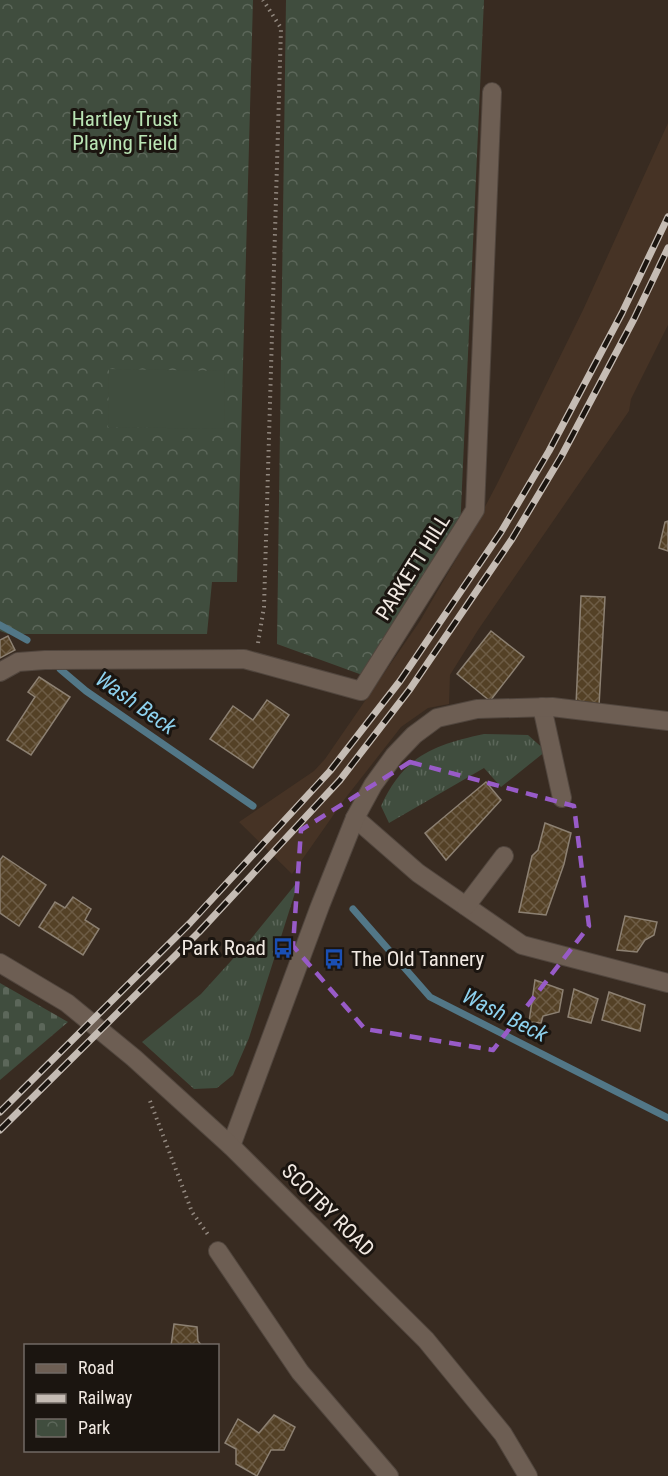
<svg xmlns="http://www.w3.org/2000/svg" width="668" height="1476" viewBox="0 0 668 1476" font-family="'Roboto Condensed',sans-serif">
	<defs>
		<pattern id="grass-tufts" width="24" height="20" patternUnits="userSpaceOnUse" patternTransform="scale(1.5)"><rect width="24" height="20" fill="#404d3e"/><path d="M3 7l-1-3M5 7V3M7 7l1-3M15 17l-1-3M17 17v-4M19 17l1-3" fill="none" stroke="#5c675a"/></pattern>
		<pattern id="cemetery-stones" width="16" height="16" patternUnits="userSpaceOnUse" patternTransform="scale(1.5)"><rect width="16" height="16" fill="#404d3e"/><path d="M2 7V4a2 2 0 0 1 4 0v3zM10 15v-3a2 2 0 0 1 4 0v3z" fill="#5c675a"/></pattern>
		<pattern id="park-crowns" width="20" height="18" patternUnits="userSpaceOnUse" patternTransform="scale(1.5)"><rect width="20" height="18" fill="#404d3e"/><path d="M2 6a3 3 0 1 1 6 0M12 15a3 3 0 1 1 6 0" fill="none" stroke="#5c675a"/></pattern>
		<pattern id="building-cross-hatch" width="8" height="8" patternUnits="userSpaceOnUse" patternTransform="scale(1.5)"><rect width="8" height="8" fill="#544126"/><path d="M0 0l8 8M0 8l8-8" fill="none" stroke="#6d5c45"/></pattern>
	</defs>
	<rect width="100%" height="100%" fill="#382b21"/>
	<path fill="#463325" d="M668,123V325L631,399L629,411L478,630L450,675L449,704L428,708L401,727L344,800L292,874L239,822L314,771L325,759L420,621L469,537L497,484L583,310Z"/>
	<g fill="url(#grass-tufts)">
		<path d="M484,734L528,735L546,751L501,787L484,768L389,823L381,806C404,756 433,745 484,734Z"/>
		<path d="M299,880L249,1038L233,1075L217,1088L194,1089L142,1042L201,994L250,940Z"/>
	</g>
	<path fill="url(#cemetery-stones)" d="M0,983L68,1022L0,1080Z"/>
	<g fill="url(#park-crowns)">
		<path d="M0,0H253L237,582H212L207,634H8L0,631Z"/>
		<path d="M286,0H484L460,531L365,676L277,644Z"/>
	</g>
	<path fill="#404d3e" d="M109,369L225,371L224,429L108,427Z"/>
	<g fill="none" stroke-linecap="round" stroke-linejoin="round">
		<g stroke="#527787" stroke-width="7">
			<path d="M0,625L27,640"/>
			<path d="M60,669L86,691L253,806"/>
			<path d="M353,909L430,997L668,1118"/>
		</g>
	</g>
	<g fill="url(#building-cross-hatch)" stroke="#8c8072" stroke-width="1.5">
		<path d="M668,521V551L659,548L665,522Z"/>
		<path d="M581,596L605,597L599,706L576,705Z"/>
		<path d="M491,631L524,657L490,701L457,674Z"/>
		<path d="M8,636L15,650L0,658V640Z"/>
		<path d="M39,677L70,697L31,755L7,740L35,697L28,692Z"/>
		<path d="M267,700L289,715L253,768L210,739L233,706L253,720Z"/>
		<path d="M486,782L501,800L446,860L425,833Z"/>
		<path d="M545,823L571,833L564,864L546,915L519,912L532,856L538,850Z"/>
		<path d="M3,856L46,885L19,926L0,913V860Z"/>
		<path d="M73,897L91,909L85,920L99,929L83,955L39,927L55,902L65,908Z"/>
		<path d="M625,916L657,922L654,935L645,940L637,952L617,950Z"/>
		<path d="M535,980L563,990L559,1012L543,1016L541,1023L529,1022Z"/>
		<path d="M574,989L598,999L591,1023L568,1017Z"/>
		<path d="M609,992L645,1005L640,1031L602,1020Z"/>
		<path d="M174,1324L197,1327L198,1341L202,1346H171Z"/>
		<path d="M274,1415L295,1427L284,1450H271L257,1476L236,1464V1449L225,1443L238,1419L259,1433Z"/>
	</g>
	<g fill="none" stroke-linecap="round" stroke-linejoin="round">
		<g stroke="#51463e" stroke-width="20">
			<g id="minor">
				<path d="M0,672L18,662L45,660L244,659L361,691L475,510L492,92"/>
				<path d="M542,707L562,798"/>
				<path d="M355,818L418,873L522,945L668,983"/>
				<path d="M466,906L504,856"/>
				<path d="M231,1146L320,906L355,818L373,785L394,756L414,735L437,718L477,709L552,707L668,721"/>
				<path d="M218,1251L300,1372L389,1476"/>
			</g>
		</g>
		<g stroke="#51463e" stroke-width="20">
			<path id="tertiary" d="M0,963L67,1003L134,1058L231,1146L426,1340L503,1434L528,1476"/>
		</g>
		<g stroke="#938980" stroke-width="4" stroke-dasharray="1.5 4.5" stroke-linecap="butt">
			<path d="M258,643L264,607L281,28L263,0"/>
			<path d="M150,1101L192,1212L209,1236"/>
		</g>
		<use href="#minor" stroke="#6d5e53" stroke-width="18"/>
		<use href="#tertiary" stroke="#6d5e53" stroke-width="18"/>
		<g stroke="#c5bcb4" stroke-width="7">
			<g id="rail">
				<path d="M0,1112L190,923L330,771L400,681L501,532L549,451L622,313L668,217"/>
				<path d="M0,1130L199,932L340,780L410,689L512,539L561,457L634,319L668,248"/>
			</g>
		</g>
		<use href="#rail" stroke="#1b1510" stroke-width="4.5" stroke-dasharray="14" stroke-linecap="butt"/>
	</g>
	<path fill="none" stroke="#985bc8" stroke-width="4.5" stroke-dasharray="12 8" stroke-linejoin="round" d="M410,762L574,806L589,926L493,1050L365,1029L293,946L301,830Z"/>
	<defs>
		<g id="bus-bare" transform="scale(1.62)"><path d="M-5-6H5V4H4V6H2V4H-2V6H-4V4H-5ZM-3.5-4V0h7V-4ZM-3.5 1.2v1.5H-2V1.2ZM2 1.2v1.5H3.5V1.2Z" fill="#1a4fb4" stroke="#1b1510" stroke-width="2.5" paint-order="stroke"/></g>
	</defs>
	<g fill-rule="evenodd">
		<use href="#bus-bare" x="283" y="948"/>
		<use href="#bus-bare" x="334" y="959"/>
	</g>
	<g text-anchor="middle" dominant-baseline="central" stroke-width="6" stroke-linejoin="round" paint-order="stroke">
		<g font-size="21" fill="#bae5b4" stroke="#1b1510">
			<text x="125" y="119">Hartley Trust<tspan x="125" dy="24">Playing Field</tspan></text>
		</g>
		<g font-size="21" fill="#f1e9e2" stroke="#1b1510">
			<text transform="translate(413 567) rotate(-58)">PARKETT HILL</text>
			<text transform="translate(328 1210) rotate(45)">SCOTBY ROAD</text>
		</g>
		<g font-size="21" fill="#f1e9e2" stroke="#1b1510" text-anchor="end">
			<text x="266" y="948">Park Road</text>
			<text x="351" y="959" text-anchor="start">The Old Tannery</text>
		</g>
		<g font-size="22" font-style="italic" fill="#8dd1ee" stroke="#1b1510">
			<text transform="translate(136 703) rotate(35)">Wash Beck</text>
			<text transform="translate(505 1015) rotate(27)">Wash Beck</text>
		</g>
	</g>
	<rect x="24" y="1344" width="195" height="108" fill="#1b1510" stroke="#716a64" stroke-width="1.5"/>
	<rect x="36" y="1364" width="30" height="9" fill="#6d5e53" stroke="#716a64" stroke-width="1.5"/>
	<text x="78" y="1374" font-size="18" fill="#f1e9e2">Road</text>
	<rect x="36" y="1394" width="30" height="9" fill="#c5bcb4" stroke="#716a64" stroke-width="1.5"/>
	<text x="78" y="1404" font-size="18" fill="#f1e9e2">Railway</text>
	<rect x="36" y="1419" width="30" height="18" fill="url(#park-crowns)" stroke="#716a64" stroke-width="1.5"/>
	<text x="78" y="1434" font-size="18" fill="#f1e9e2">Park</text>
</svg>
